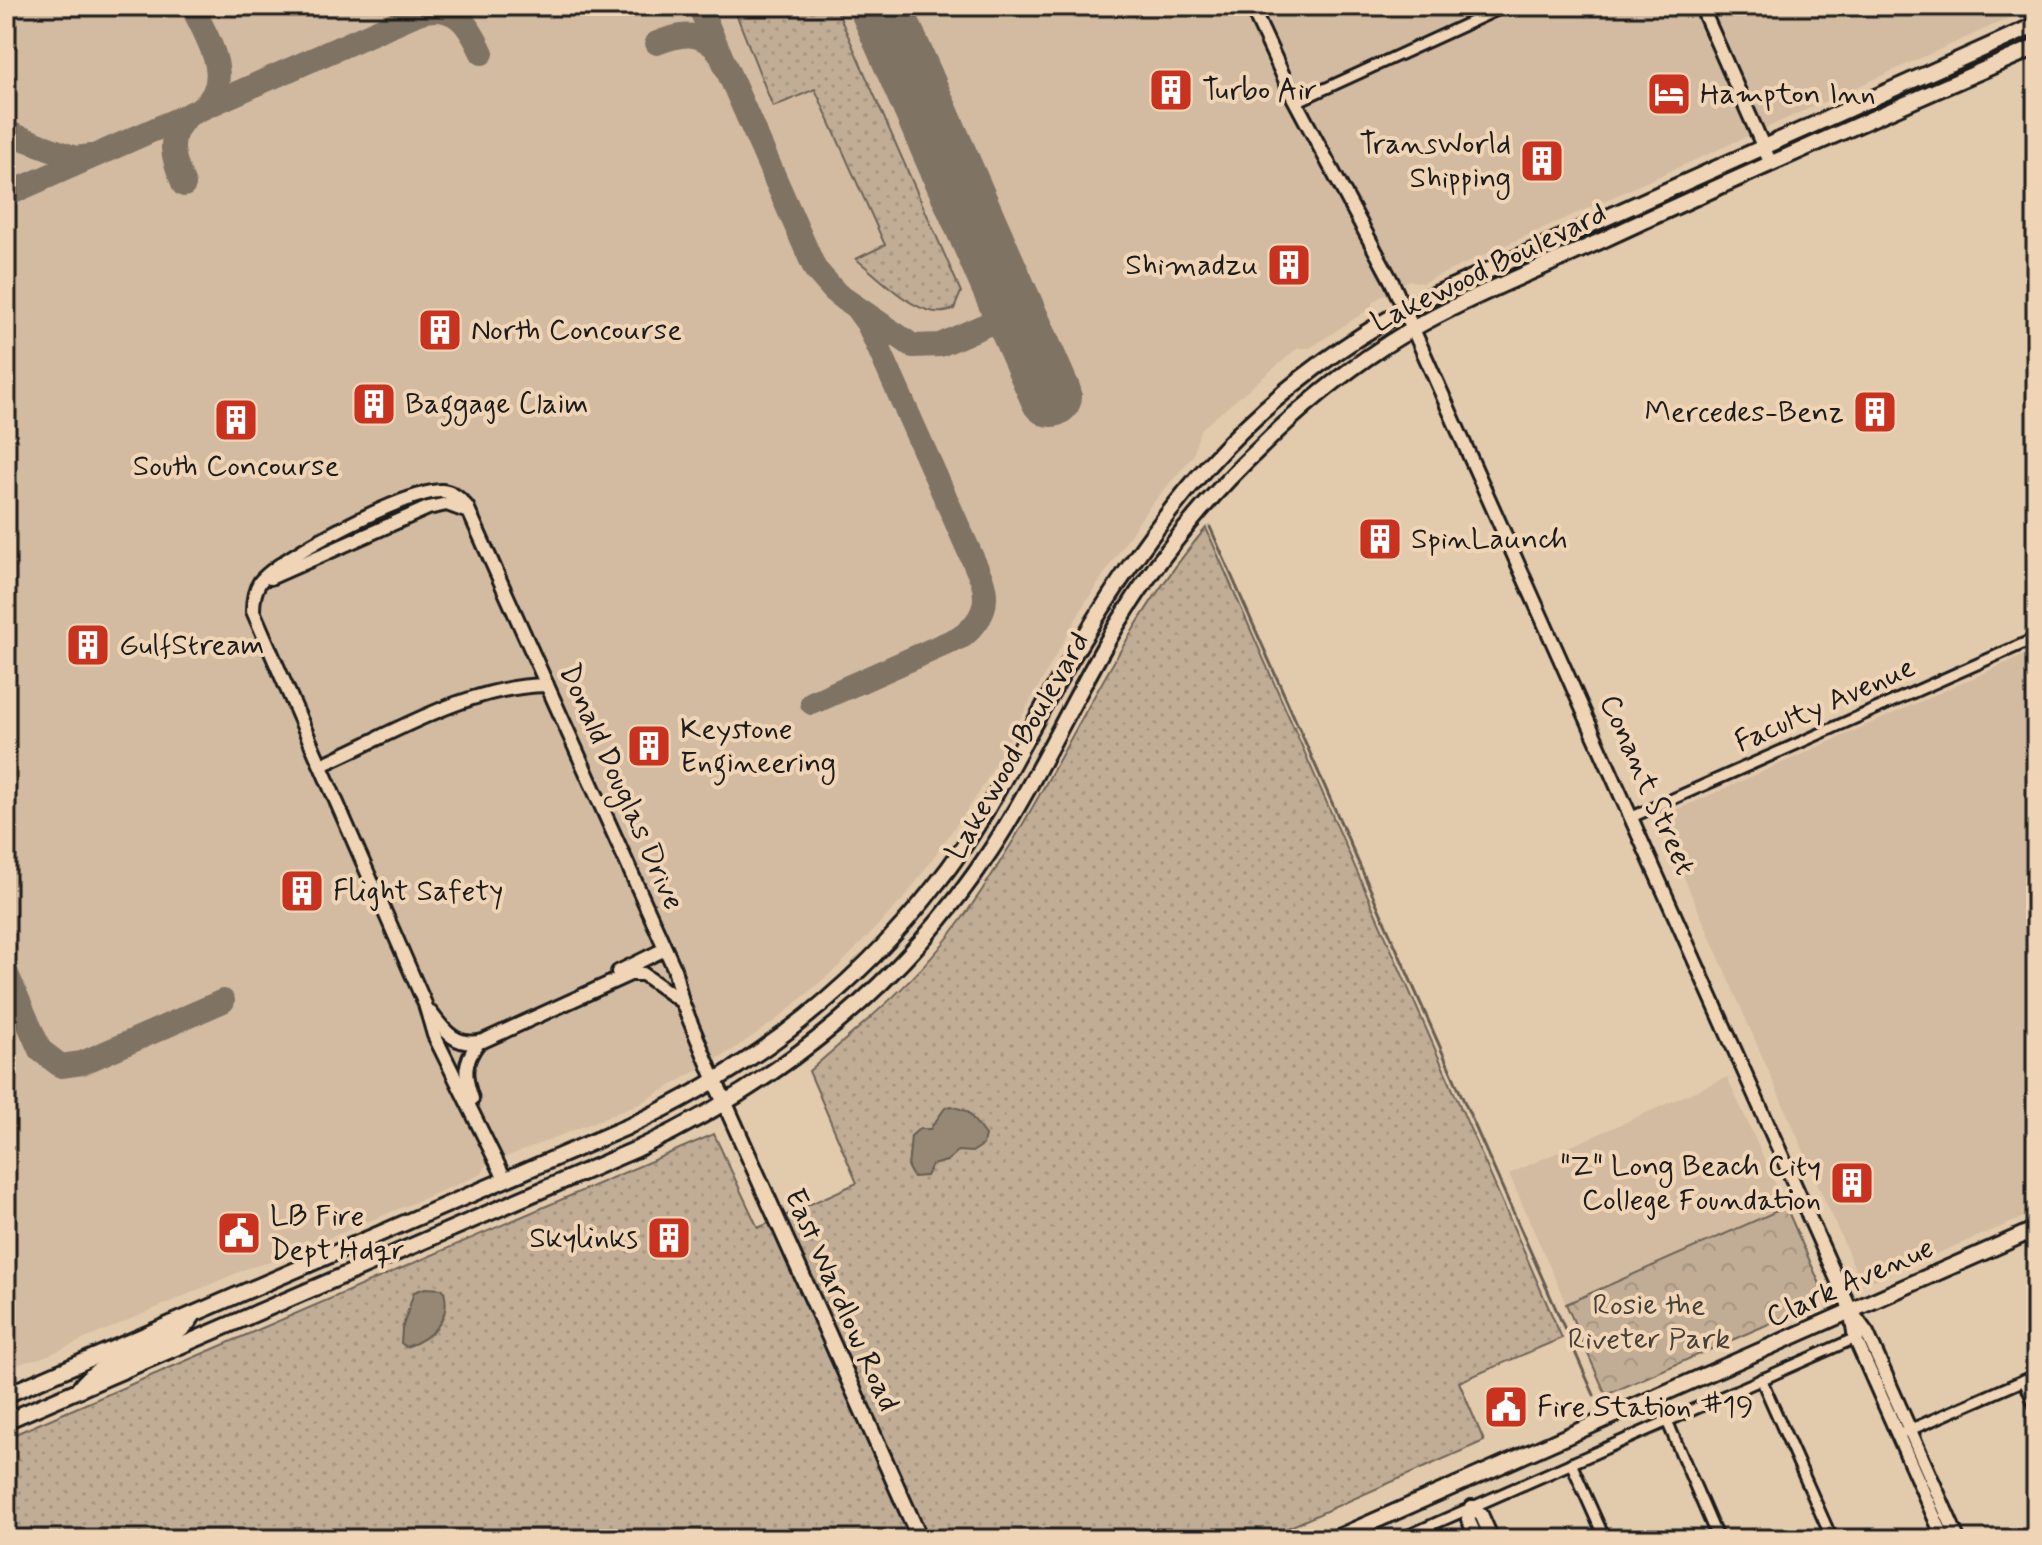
<svg xmlns="http://www.w3.org/2000/svg" width="2042" height="1545" viewBox="0 0 2042 1545" font-family="Mynerve,sans-serif">
	<defs>
		<pattern id="grass-dots" width="8" height="8" patternUnits="userSpaceOnUse" patternTransform="scale(2)"><rect width="8" height="8" fill="#c1ad95"/><path d="M2 2h.1M6 6h.1" fill="none" stroke="#a59480" stroke-width="1.8" stroke-linecap="round"/></pattern>
		<pattern id="park-crowns" width="20" height="18" patternUnits="userSpaceOnUse" patternTransform="scale(2)"><rect width="20" height="18" fill="#c1ad95"/><path d="M2 6a3 3 0 1 1 6 0M12 15a3 3 0 1 1 6 0" fill="none" stroke="#a59480"/></pattern>
	</defs>
	<rect width="100%" height="100%" fill="#e2caad"/>
	<filter id="ink" filterUnits="userSpaceOnUse"><feTurbulence type="fractalNoise" baseFrequency=".0125" numOctaves="2"/><feDisplacementMap in="SourceGraphic" scale="16" xChannelSelector="R" yChannelSelector="G"/><feConvolveMatrix kernelMatrix="1 2 1 2 8 2 1 2 1" color-interpolation-filters="sRGB"/></filter>
	<g filter="url(#ink)">
		<g fill="#d2bba1">
			<path d="M6,6H2036L1422,283L1409,280L1374,301L1369,309L1310,348H1298L1200,430L1193,456L1146,511L1085,603L979,793L906,896L839,966L776,1020L734,1049L639,1104L486,1165L482,1174L274,1261L248,1268L46,1356L6,1368Z"/>
			<path d="M2036,650V1212L1862,1285L1658,818Z"/>
			<path d="M1727,1077L1786,1207L1566,1304L1509,1174Z"/>
		</g>
		<g fill="url(#grass-dots)" stroke="#6e6458" stroke-width="2">
			<path d="M733,6H835L961,292L954,309C922,325 881,278 856,259L885,245L815,89L773,107Z"/>
			<path d="M1206,528L1562,1338L1459,1382L1484,1441L1263,1539H6V1438L714,1134L758,1228L857,1183L809,1071C857,1029 911,986 950,935C1048,807 1101,652 1206,528Z"/>
		</g>
		<path fill="url(#park-crowns)" stroke="#6e6458" stroke-width="2" d="M1786,1207L1823,1291L1817,1303L1606,1395L1566,1304Z"/>
		<g fill="#968875" stroke="#655d51" stroke-width="2">
			<path d="M951,1106L967,1111L985,1135L983,1145L972,1152L958,1151L947,1161L932,1165L926,1176L913,1177L908,1168L911,1136L919,1129H930L945,1108Z"/>
			<path d="M425,1288L443,1289C453,1317 433,1338 406,1347L401,1343L402,1329L414,1292Z"/>
		</g>
		<g fill="none" stroke-linecap="round" stroke-linejoin="round">
			<path stroke="#655d51" stroke-width="3" d="M1210,527L1594,1395"/>
			<g stroke="#7f7364" stroke-width="24">
				<path d="M192,6C206,37 237,81 201,108"/>
				<path d="M699,6L815,269L837,294L913,346L940,345L1015,312"/>
				<path d="M421,12C456,3 469,25 482,53"/>
				<path d="M657,43C681,33 701,30 719,52"/>
				<path d="M6,132L75,158L91,156"/>
				<path d="M184,185C173,159 164,135 189,115"/>
				<path d="M6,195L434,6"/>
				<path d="M812,703L963,636C982,620 990,604 982,580L868,324L857,309"/>
				<path d="M6,972L40,1050L61,1066L82,1063L223,1001"/>
			</g>
			<path stroke="#7f7364" stroke-width="62" d="M880,6L1051,396"/>
			<g stroke="#1c1c1c" stroke-width="15">
				<g id="minor">
					<path d="M1296,102L1506,6"/>
					<path d="M1632,817L2036,638"/>
					<path d="M1761,1379L1832,1539"/>
					<path d="M2024,1380L2036,1409"/>
					<path d="M1667,1421L1718,1539"/>
					<path d="M1905,1432L2036,1375"/>
					<path d="M1571,1463L1605,1539"/>
					<path d="M1400,1539L1860,1336"/>
				</g>
			</g>
			<g stroke="#1c1c1c" stroke-width="18">
				<g id="tertiary">
					<path d="M1251,6L1293,97L1392,282L1851,1311L1867,1333L1958,1539"/>
					<path d="M1701,6L1771,164"/>
					<path d="M270,578L428,508L447,504L466,511"/>
					<path d="M321,765C392,734 467,686 547,685"/>
					<path d="M618,972L665,949"/>
					<path d="M431,1013C445,1032 457,1048 483,1041L630,974H643L682,1002"/>
					<path d="M472,1099C464,1076 463,1063 478,1043"/>
					<path d="M505,1179L434,1035L425,1004L253,611C253,601 254,591 260,582C280,556 410,489 442,491C453,492 460,499 467,507L674,968L682,1002L715,1081"/>
					<path d="M1851,1314L1855,1338L1944,1539"/>
					<path d="M1472,1507L1481,1514L1492,1539"/>
					<path d="M1472,1507L1468,1519L1477,1539"/>
				</g>
			</g>
			<g stroke="#1c1c1c" stroke-width="20">
				<g id="secondary">
					<path d="M715,1081L920,1539"/>
					<path d="M1334,1539L2036,1229"/>
				</g>
			</g>
			<g stroke="#1c1c1c" stroke-width="20">
				<g id="primary">
					<path d="M78,1390C107,1348 172,1355 194,1314"/>
					<path d="M6,1395L627,1127C750,1070 855,990 938,882C985,823 1015,755 1053,690C1152,518 1246,391 1427,298L2036,25"/>
					<path d="M6,1421L637,1149C781,1082 904,983 991,850C1038,778 1073,698 1117,625C1157,559 1206,499 1262,446C1299,409 1339,376 1383,347C1446,305 1536,271 1607,238C1748,172 1892,110 2036,47"/>
				</g>
			</g>
			<use href="#minor" stroke="#efd5b6" stroke-width="9"/>
			<use href="#tertiary" stroke="#efd5b6" stroke-width="12"/>
			<use href="#secondary" stroke="#efd5b6" stroke-width="14"/>
			<use href="#primary" stroke="#efd5b6" stroke-width="14"/>
		</g>
	</g>
	<defs>
		<g id="building-square" transform="scale(2.3)"><rect x="-9" y="-9" width="18" height="18" rx="4" fill="#c8321e" stroke="#efd5b6"/><path d="M-4-6H4V6H1V3H-1V6H-4ZM-2.5-4.3h1.7v1.8h-1.7ZM.8-4.3h1.7v1.8H.8ZM-2.5-1h1.7V.8h-1.7ZM.8-1h1.7V.8H.8Z" fill="#fff"/></g>
		<g id="hotel-square" transform="scale(2.3)"><rect x="-9" y="-9" width="18" height="18" rx="4" fill="#c8321e" stroke="#efd5b6"/><path d="M-6-4.5h1.5V1H6V5H4.5V3h-9V5H-6ZM-4 0a1.8 1.8 0 1 1 3.6 0ZM.5 0V-2.5h3Q6-2.5 6 0Z" fill="#fff"/></g>
		<g id="civic-square" transform="scale(2.3)"><rect x="-9" y="-9" width="18" height="18" rx="4" fill="#c8321e" stroke="#efd5b6"/><path d="M-.6-6.5H3V-4.5H.6V-3L4-1V1h2V6H-6V1h2V-1L-.6-3ZM-1.2 2.5V6h2.4V2.5Z" fill="#fff"/></g>
	</defs>
	<g fill-rule="evenodd">
		<use href="#building-square" x="1171" y="90"/>
		<use href="#hotel-square" x="1669" y="94"/>
		<use href="#building-square" x="1542" y="161"/>
		<use href="#building-square" x="1289" y="265"/>
		<use href="#building-square" x="440" y="330"/>
		<use href="#building-square" x="374" y="404"/>
		<use href="#building-square" x="1875" y="412"/>
		<use href="#building-square" x="236" y="420"/>
		<use href="#building-square" x="1380" y="539"/>
		<use href="#building-square" x="88" y="645"/>
		<use href="#building-square" x="649" y="746"/>
		<use href="#building-square" x="302" y="891"/>
		<use href="#building-square" x="1852" y="1183"/>
		<use href="#civic-square" x="239" y="1233"/>
		<use href="#building-square" x="669" y="1238"/>
		<use href="#civic-square" x="1506" y="1407"/>
	</g>
	<g text-anchor="middle" dominant-baseline="central" stroke-width="8" stroke-linejoin="round" paint-order="stroke">
		<g font-size="30" fill="#1c1c1c" stroke="#efd5b6" text-anchor="start">
			<text x="1202" y="90">Turbo Air</text>
			<text x="1700" y="94">Hampton Inn</text>
			<text x="1511" y="144" text-anchor="end">TransWorld<tspan x="1511" dy="34">Shipping</tspan></text>
			<text x="1258" y="265" text-anchor="end">Shimadzu</text>
			<text x="471" y="330">North Concourse</text>
			<text x="405" y="404">Baggage Claim</text>
			<text x="1844" y="412" text-anchor="end">Mercedes-Benz</text>
			<text x="236" y="466" text-anchor="middle">South Concourse</text>
			<text x="1411" y="539">SpinLaunch</text>
			<text x="119" y="645">GulfStream</text>
			<text x="680" y="729">Keystone<tspan x="680" dy="34">Engineering</tspan></text>
			<text x="333" y="891">Flight Safety</text>
			<text x="1821" y="1166" text-anchor="end">"Z" Long Beach City<tspan x="1821" dy="34">College Foundation</tspan></text>
			<text x="270" y="1216">LB Fire<tspan x="270" dy="34">Dept Hdqr</tspan></text>
			<text x="638" y="1238" text-anchor="end">Skylinks</text>
			<text x="1537" y="1407">Fire Station #19</text>
		</g>
		<g font-size="30" fill="#1c1c1c" stroke="#efd5b6">
			<text transform="translate(1489 268) rotate(-26)">Lakewood Boulevard</text>
			<text transform="translate(1825 705) rotate(-24)">Faculty Avenue</text>
			<text transform="translate(1018 746) rotate(-60)">Lakewood Boulevard</text>
			<text transform="translate(1647 785) rotate(66)">Conant Street</text>
			<text transform="translate(621 787) rotate(66)">Donald Douglas Drive</text>
			<text transform="translate(1850 1283) rotate(-24)">Clark Avenue</text>
			<text transform="translate(841 1300) rotate(66)">East Wardlow Road</text>
		</g>
		<g font-size="30" fill="#45403a" stroke="#efd5b6">
			<text x="1649" y="1305">Rosie the<tspan x="1649" dy="34">Riveter Park</tspan></text>
		</g>
	</g>
	<rect width="2042" height="1545" fill="none" stroke="#efd5b6" stroke-width="32"/>
	<rect x="16" y="16" width="2010" height="1513" fill="none" stroke="#1c1c1c" stroke-width="3" filter="url(#ink)"/>
</svg>
